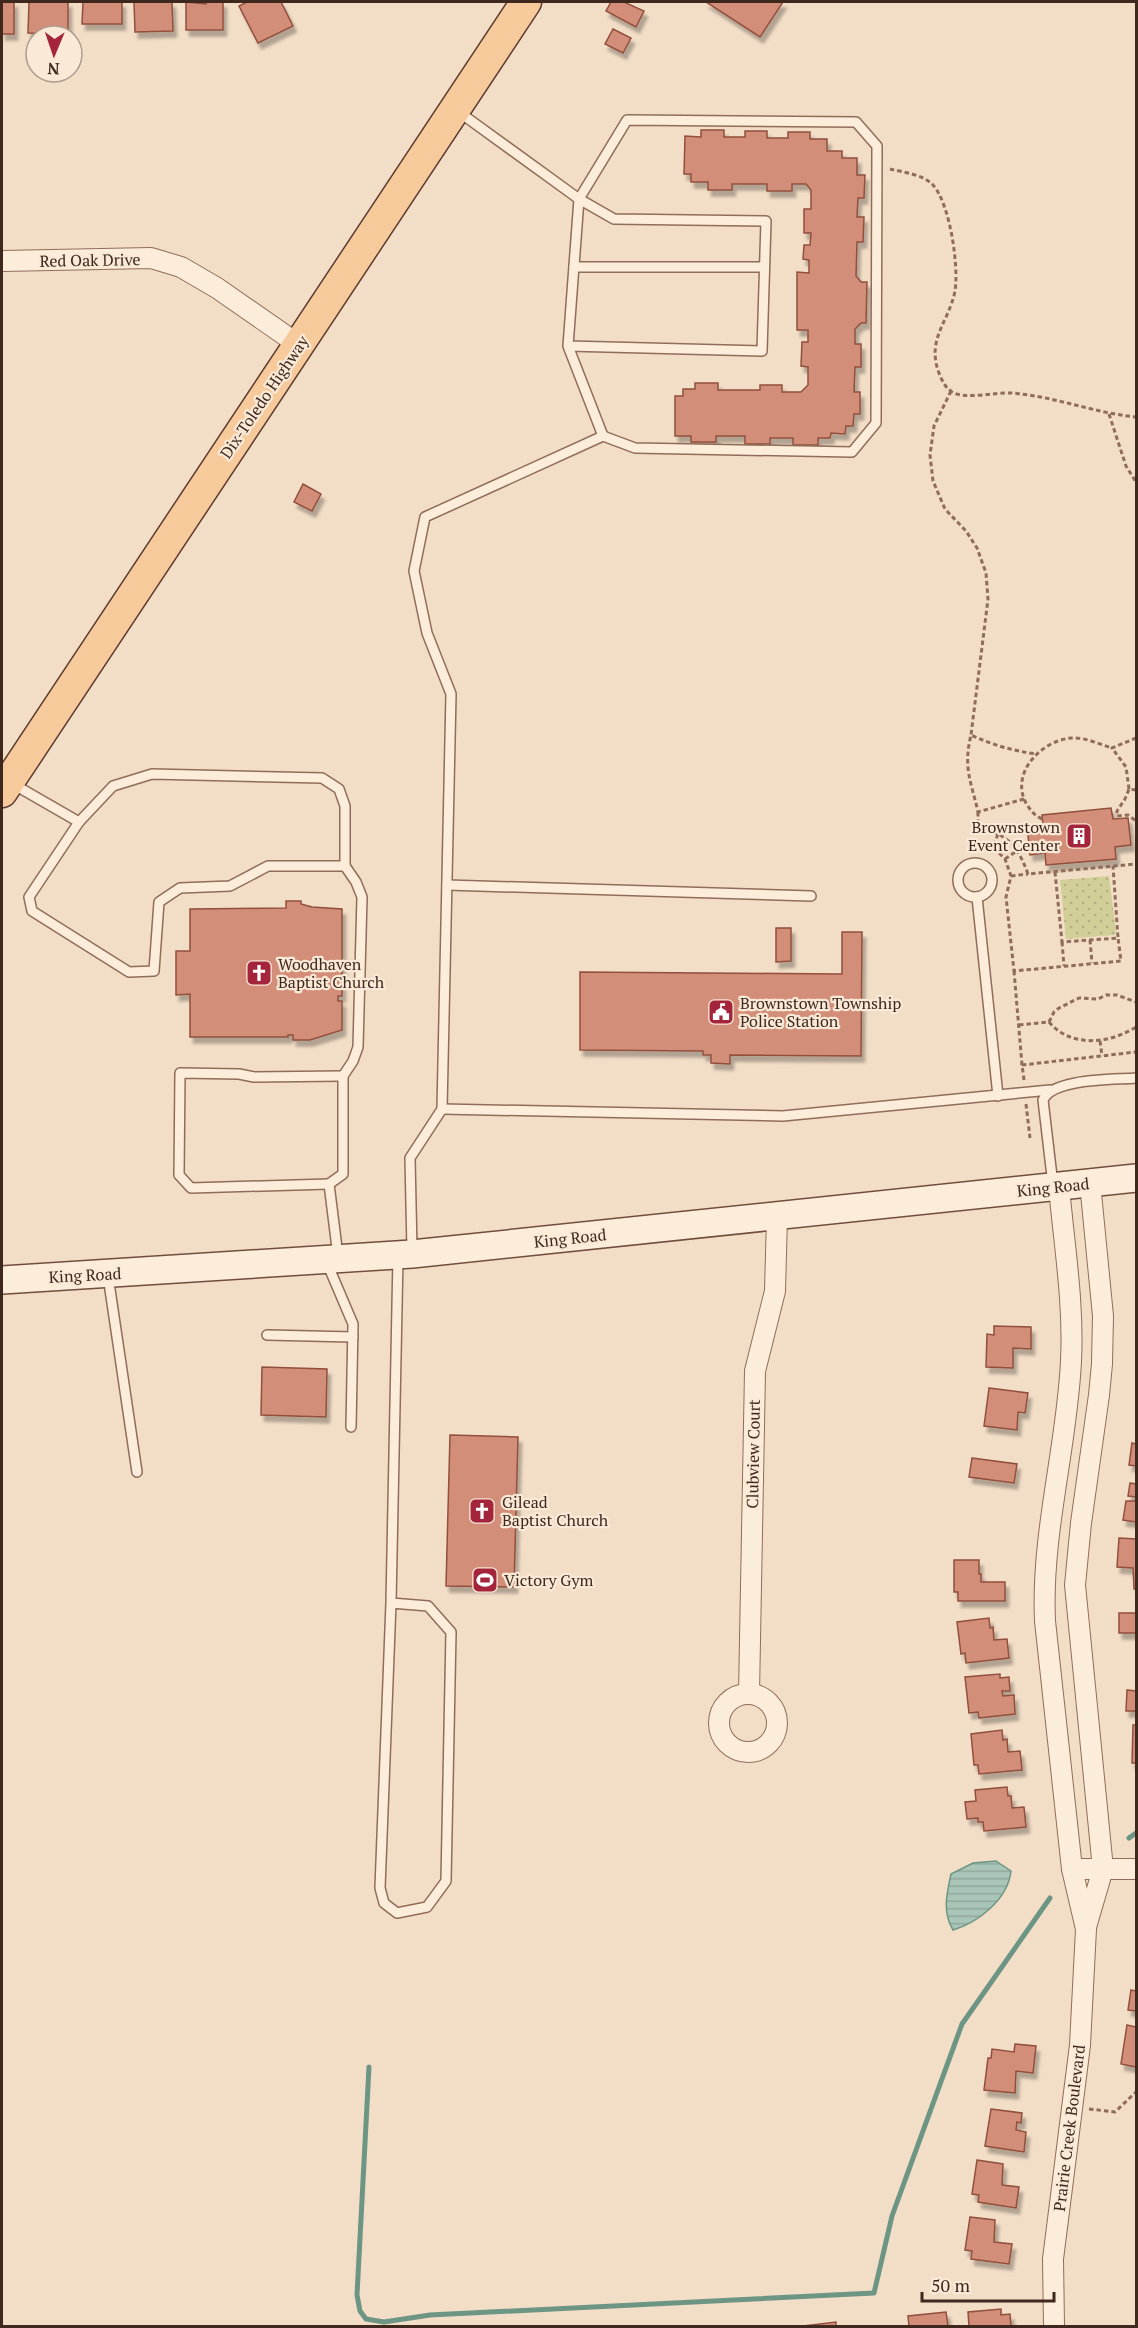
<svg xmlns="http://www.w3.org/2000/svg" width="1138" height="2328" viewBox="0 0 1138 2328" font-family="'PT Serif',serif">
	<defs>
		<pattern id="grass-dots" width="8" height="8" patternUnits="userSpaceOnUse" patternTransform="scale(1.5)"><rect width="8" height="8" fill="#d2ce98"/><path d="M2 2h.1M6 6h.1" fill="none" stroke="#b5b183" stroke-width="1.8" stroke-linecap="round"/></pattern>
		<pattern id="water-rules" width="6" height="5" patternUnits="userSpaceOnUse" patternTransform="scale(1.5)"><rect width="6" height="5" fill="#a8c5b7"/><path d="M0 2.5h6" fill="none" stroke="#92a99d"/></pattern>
		<filter id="shadow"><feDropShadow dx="3.5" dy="6" stdDeviation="1.5" flood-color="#0004"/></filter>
	</defs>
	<rect width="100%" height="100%" fill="#f2ddc6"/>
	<path fill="url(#grass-dots)" d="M1109,876L1116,932L1114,935L1066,939L1060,880Z"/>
	<path fill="url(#water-rules)" stroke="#6d9584" stroke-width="1.5" d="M996,1861L1011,1871C1008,1899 979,1922 953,1930C942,1912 947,1893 951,1874L973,1863Z"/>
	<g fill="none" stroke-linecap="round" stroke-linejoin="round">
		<g stroke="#6d9584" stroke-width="5">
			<path d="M1129,1838L1136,1833"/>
			<path d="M369,2067L357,2295L360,2311L366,2319L384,2322L430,2315L874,2293L892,2216L962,2024L1050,1898"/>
		</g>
	</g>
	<g fill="#d38e79" stroke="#914f3d" stroke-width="1.5" filter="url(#shadow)">
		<rect x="2" y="2" width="12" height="32"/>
		<path d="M29,2H68V34L28,33Z"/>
		<path d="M83,2H122V24H82Z"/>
		<path d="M134,2H172L173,31L135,32Z"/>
		<path d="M186,2L206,4V2H223V30H186Z"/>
		<path d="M247,2H281L293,26L258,43L239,6Z"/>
		<path d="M611,2H624L644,11L636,27L606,11Z"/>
		<path d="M706,2H783L760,37Z"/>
		<path d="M613,29L631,38L623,53L605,44Z"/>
		<path d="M701,130H724V137H745V131H767V138H788V132H810V139H827V151H842V158H857V175H865L864,198H858L857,217H864L863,242H857L856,276L861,282H867L866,323H861L855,329V344H861V367H855L854,392H860V414H854L853,426H846L845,434L831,433L830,438H818V445H793V438H770V444H745V436H716V442H691V436H675V396H683V389H695V383H718V390H760V385H782V392H801L808,385V367L801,366L802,342H808V330H797V272L809,273V260L803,259L804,245H810L811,233H804V209H811V190L806,184H792V191H767V184H732V190H708V182H691V174H684L685,136L701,137Z"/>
		<path d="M303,484L321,494L312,511L294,502Z"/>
		<path d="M1111,808L1113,819L1128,818L1131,845L1115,847L1116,859L1046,865L1045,853L1030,855L1027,826L1043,825L1042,815Z"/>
		<path d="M286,901H301V904L312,907L342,909V996H338V1001H342V1030L310,1040H293V1035H288V1037H190V994L176,995V951H190V909L286,908Z"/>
		<path d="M776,928H791V961L776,962Z"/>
		<path d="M842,932H862L861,1056L730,1055V1064L711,1063V1055H703V1051L580,1050V972L842,974Z"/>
		<path d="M994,1326L1031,1327V1349L1013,1348V1368L986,1367L987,1334L994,1335Z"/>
		<path d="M262,1367L327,1369L326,1417L261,1415Z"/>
		<path d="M989,1388L1028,1393L1025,1413L1018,1412L1017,1430L984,1426Z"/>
		<path d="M450,1435L518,1437L514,1587L446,1586Z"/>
		<path d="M1132,1443L1136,1444V1466L1129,1465Z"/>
		<path d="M972,1458L1017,1464L1014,1483L969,1477Z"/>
		<path d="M1130,1483L1136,1484V1497L1128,1496Z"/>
		<path d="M1126,1501H1136V1522L1123,1520Z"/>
		<path d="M1119,1538L1136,1539V1589H1134L1133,1568L1117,1567Z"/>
		<path d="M954,1560H979V1574H981V1582H1005V1601H958V1592H954Z"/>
		<rect x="1119" y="1613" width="17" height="20"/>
		<path d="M989,1618L990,1628L993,1627L994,1640L1007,1639L1009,1658L966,1663L965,1653L961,1654L957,1622Z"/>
		<path d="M1000,1674V1678L1009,1677L1010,1691H1002L1003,1696L1014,1695L1015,1714L979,1718L978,1712L969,1713L965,1677Z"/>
		<path d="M1127,1690L1136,1691V1711H1126Z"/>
		<path d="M1133,1725H1136V1763H1132Z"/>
		<path d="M1002,1730L1003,1740L1007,1739L1008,1752L1020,1751L1022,1770L979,1774L978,1765H974L971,1734Z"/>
		<path d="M1007,1787L1008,1796H1011L1012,1808L1024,1807L1026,1827L984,1831L983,1822H978V1818L967,1819L965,1802L976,1801L975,1790Z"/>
		<path d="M1131,1990L1136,1991V2011L1128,2010Z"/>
		<path d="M1127,2025L1136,2027V2067L1121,2064Z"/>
		<path d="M1015,2044L1036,2046L1033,2073L1016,2071L1015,2093L984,2090L988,2058H991L992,2049L1014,2052Z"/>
		<path d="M991,2109L1022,2113L1021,2123L1017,2122L1016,2130L1026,2132L1024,2152L985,2146Z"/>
		<path d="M977,2160L1003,2164L1002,2185L1019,2187L1016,2208L978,2202L979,2195L972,2194Z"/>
		<path d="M970,2217L995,2220L994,2242L1012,2244L1009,2264L971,2259L972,2251L965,2250Z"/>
		<path d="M1001,2309V2315L1010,2314L1011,2326H969L968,2312Z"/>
		<path d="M946,2312L948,2326H909L908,2316Z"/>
		<path d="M836,2322V2326H803Z"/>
	</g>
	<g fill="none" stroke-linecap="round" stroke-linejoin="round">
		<g stroke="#906d59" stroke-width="12">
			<g id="lane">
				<path d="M574,267H764"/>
				<path d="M568,346L762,351L766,221L614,219L579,199L568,346L603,436"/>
				<path d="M13,784L79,822L113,786L152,774L322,778L339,789L345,806V866L356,882L362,897L358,1047L353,1061L343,1076V1174L329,1184L338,1256"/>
				<path d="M79,822L29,897L32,911L129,972L154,971L159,902L180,888L230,886L268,866H345"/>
				<circle cx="975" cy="880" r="17"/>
				<path d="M447,885L811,896"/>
				<path d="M977,897L998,1096"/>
				<path d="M442,1109L783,1116L1050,1090"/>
				<path d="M329,1184L191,1188L179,1175L180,1073L239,1074L254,1077L343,1076"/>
				<path d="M1053,1185L1043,1100C1053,1078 1114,1080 1136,1078"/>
				<path d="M412,1251L410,1158L442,1109L451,694L427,633L414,571L425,517L603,436L635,448L852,452L876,423L877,146L856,122L627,120L579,199L459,112"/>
				<path d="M327,1263L353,1324L351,1427"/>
				<path d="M108,1276L137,1472"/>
				<path d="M267,1335L353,1337"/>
				<path d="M391,1603L428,1606L451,1632L446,1881L427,1907L397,1913L384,1903L380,1888L391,1603L398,1257"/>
			</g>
		</g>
		<g stroke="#906d59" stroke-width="22">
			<g id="street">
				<path d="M2,261L151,258L181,267L217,288L299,345"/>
				<path d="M749,1694L755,1371L775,1291L777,1217"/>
				<circle cx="748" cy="1723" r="29"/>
				<path d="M1072,1869H1136"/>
				<path d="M1086,1927L1103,1869L1075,1585L1081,1523L1099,1395L1102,1364L1103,1316L1090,1183"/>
				<path d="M1054,2326L1053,2259L1080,2045L1086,1929L1072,1869L1045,1621C1041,1533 1067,1448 1071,1361C1074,1303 1064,1244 1059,1187"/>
			</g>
		</g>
		<g stroke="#714e3c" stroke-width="30">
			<path id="secondary" d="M2,1280L412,1254L1136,1178"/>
		</g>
		<g stroke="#5d3b2e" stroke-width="33">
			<path id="primary" d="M2,792L526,2"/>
		</g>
		<g stroke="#906d59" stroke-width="3" stroke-dasharray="4.5 3" stroke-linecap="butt">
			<path d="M890,169C903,172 924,175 933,185C950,204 959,266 955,291C949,322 926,339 939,373C942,381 945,387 952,392C965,400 995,392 1011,393C1054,396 1094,413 1136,417"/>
			<path d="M951,391L934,426L930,455L933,481L945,509L966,531L977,548L986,573L988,599L971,735"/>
			<path d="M1109,414L1126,466L1136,482"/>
			<path d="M1129,789L1126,767L1112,748L1136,738"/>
			<path d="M1136,790L1129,789L1125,799L1117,811V816L1128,815L1136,821"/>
			<path d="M1024,799L978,812C971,781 963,768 971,735C993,745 1013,751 1037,754"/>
			<path d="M978,812V826C1008,836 1017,844 1028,874L1136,864"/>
			<path d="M1042,819C1035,816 1030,810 1026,803C1010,773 1041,741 1071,738C1085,737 1099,744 1112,748"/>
			<path d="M998,834L993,847L1005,859L1011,876L1006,897L1014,971L1121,961L1118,938"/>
			<path d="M1005,859L1018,850"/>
			<path d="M1055,872L1062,942L1118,938L1113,866"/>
			<path d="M1011,876L1028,874"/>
			<path d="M1090,940L1092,963"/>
			<path d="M1062,942L1064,966"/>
			<path d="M1014,971L1022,1065"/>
			<path d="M1049,1022L1054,1012L1059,1008L1079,998L1098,999L1106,995H1117L1136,1002"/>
			<path d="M1049,1022C1071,1048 1109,1044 1136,1027"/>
			<path d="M1019,1025L1049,1022"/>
			<path d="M1100,1041L1102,1056"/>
			<path d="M1024,1080L1022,1065L1136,1052"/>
			<path d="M1026,1104L1030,1138"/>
			<path d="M1089,2109L1115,2112L1136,2092"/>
		</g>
		<use href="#lane" stroke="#fcecda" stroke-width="9"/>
		<use href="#street" stroke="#fcecda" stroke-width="20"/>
		<use href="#secondary" stroke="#fcecda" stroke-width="27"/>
		<use href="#primary" stroke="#f7ca9c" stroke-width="30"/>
	</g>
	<defs>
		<g id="building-square" transform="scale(1.35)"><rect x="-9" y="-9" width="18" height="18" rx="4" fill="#a4243c" stroke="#f9e9d6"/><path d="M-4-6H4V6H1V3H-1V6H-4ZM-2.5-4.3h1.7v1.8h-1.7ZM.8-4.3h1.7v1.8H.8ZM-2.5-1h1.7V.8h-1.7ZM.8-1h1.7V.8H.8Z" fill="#fff"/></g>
		<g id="church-square" transform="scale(1.35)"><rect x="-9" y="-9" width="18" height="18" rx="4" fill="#a4243c" stroke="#f9e9d6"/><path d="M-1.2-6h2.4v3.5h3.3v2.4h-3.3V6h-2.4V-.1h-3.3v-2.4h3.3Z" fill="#fff"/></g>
		<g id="civic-square" transform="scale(1.35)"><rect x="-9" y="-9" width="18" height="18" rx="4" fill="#a4243c" stroke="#f9e9d6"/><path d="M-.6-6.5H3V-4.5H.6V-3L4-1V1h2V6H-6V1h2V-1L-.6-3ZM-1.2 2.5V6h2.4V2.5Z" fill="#fff"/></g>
		<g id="stadium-square" transform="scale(1.35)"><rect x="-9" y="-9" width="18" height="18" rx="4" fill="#a4243c" stroke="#f9e9d6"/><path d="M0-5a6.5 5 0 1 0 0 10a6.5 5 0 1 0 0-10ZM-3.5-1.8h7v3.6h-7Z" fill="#fff"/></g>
	</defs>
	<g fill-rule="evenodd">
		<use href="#building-square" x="1079" y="836"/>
		<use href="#church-square" x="259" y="973"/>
		<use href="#civic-square" x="721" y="1012"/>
		<use href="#church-square" x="482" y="1511"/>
		<use href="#stadium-square" x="485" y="1580"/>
	</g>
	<g text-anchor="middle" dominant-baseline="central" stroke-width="4.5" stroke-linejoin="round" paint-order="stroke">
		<g font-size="16" fill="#3e281e" stroke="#f9e9d6">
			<text transform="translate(90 260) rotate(-1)">Red Oak Drive</text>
			<text transform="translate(264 397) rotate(-56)">Dix-Toledo Highway</text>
			<text transform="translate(1053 1187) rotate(-6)">King Road</text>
			<text transform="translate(570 1238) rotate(-6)">King Road</text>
			<text transform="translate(85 1275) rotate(-3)">King Road</text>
			<text transform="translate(753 1454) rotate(-89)">Clubview Court</text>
			<text transform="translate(1069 2128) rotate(-83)">Prairie Creek Boulevard</text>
		</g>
		<g font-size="16" fill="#3e281e" stroke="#f9e9d6" text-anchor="start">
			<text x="1060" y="827" text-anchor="end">Brownstown<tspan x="1060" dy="18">Event Center</tspan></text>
			<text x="278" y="964">Woodhaven<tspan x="278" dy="18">Baptist Church</tspan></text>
			<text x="740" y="1003">Brownstown Township<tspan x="740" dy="18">Police Station</tspan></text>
			<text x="502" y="1502">Gilead<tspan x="502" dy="18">Baptist Church</tspan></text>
			<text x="504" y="1580">Victory Gym</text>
		</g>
	</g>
	<rect width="1138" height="2328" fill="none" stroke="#3e281e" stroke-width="6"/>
	<g transform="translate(54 54) rotate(182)"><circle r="28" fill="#f9e9d6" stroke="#ae9c8c" stroke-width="1.5"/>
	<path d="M0-4.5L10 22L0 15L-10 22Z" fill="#a4243c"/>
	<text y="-9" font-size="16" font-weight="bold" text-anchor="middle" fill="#3e281e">N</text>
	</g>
	<path d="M922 2292v9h132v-9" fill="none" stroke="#3e281e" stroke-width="3"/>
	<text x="931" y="2292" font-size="18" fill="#3e281e" stroke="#f9e9d6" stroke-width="4.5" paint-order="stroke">50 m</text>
</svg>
